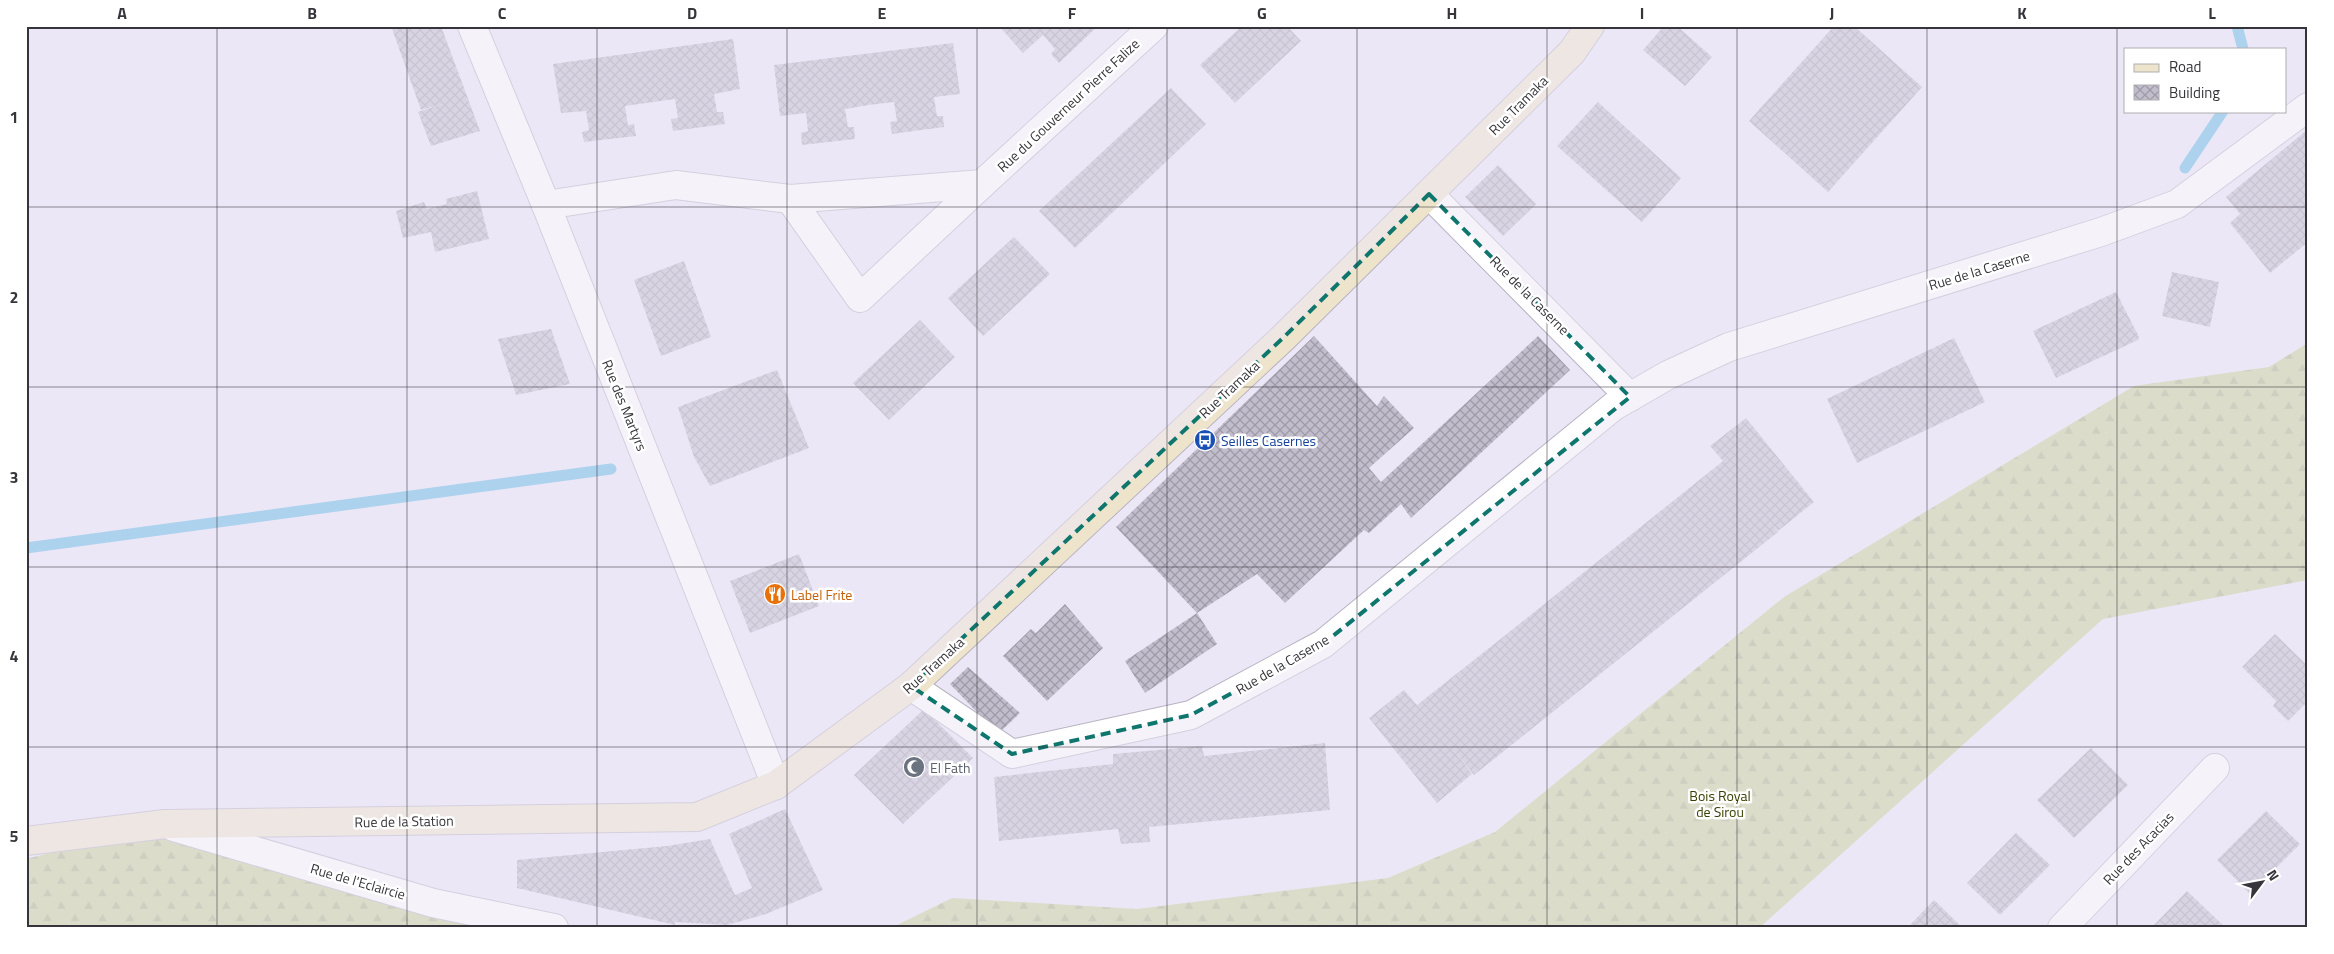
<svg xmlns="http://www.w3.org/2000/svg" width="2334" height="954" viewBox="0 0 2334 954" font-family="'Titillium Web',sans-serif">
	<defs>
		<pattern id="forest-firs" width="22" height="20" patternUnits="userSpaceOnUse" patternTransform="scale(1.25)"><rect width="22" height="20" fill="#c5cf95"/><path d="M5 1l3.5 6h-7zM16 11l3.5 6h-7z" fill="#aab281"/></pattern>
		<pattern id="building-cross-hatch" width="8" height="8" patternUnits="userSpaceOnUse" patternTransform="scale(1.25)"><rect width="8" height="8" fill="#c2bdcc"/><path d="M0 0l8 8M0 8l8-8" fill="none" stroke="#9e9aa7"/></pattern>
	</defs>
	<rect width="100%" height="100%" fill="#ece7f6"/>
	<g fill="url(#forest-firs)">
		<path d="M2308,343V580L2103,619L1759,928H891L952,898L1137,909L1388,878L1495,832L1784,597L2134,386L2269,367Z"/>
		<path d="M165,824L554,928H26V859Z"/>
	</g>
	<g fill="none" stroke-linecap="round" stroke-linejoin="round">
		<g stroke="#5fb8e4" stroke-width="11">
			<path d="M2237,26L2243,49"/>
			<path d="M2185,168L2223,111"/>
			<path d="M26,548L611,469"/>
		</g>
	</g>
	<g fill="url(#building-cross-hatch)">
		<path d="M391,26H441L480,131L431,146L418,112L442,104L421,110Z"/>
		<path d="M999,26H1098L1059,63L1051,54L1055,49L1043,35L1023,53Z"/>
		<path d="M1242,26H1287L1301,41L1235,103L1200,65Z"/>
		<path d="M1664,26H1677L1712,57L1685,86L1643,50Z"/>
		<path d="M1834,26H1854L1922,87L1828,192L1749,121Z"/>
		<path d="M733,39L740,89L714,94L717,112H723L725,124L673,131L671,119L678,118L675,99L625,106L628,125L634,124L636,136L584,142L582,132L589,130L586,111L561,113L553,64Z"/>
		<path d="M953,43L960,94L934,97L937,116H943L944,127L892,134L890,122L897,121L894,102L869,105L845,109L848,127H854L855,139L802,145L801,133L808,131L806,113L780,116L774,65Z"/>
		<path d="M1171,88L1206,124L1075,248L1039,211Z"/>
		<path d="M1598,102L1681,178L1642,222L1557,146Z"/>
		<path d="M2308,129V242L2270,273L2230,223L2240,214L2226,197Z"/>
		<path d="M1498,165L1536,204L1503,236L1465,197Z"/>
		<path d="M477,191L489,239L435,252L431,232L403,238L396,211L424,202L427,209L447,204L446,199Z"/>
		<path d="M1014,237L1050,274L983,336L948,298Z"/>
		<path d="M684,261L711,337L661,356L634,280Z"/>
		<path d="M2172,272L2219,282L2210,327L2162,316Z"/>
		<path d="M2116,292L2139,337L2138,340L2056,378L2033,331Z"/>
		<path d="M920,320L955,357L889,420L853,383Z"/>
		<path d="M551,329L570,384L516,395L498,339Z"/>
		<path d="M1314,336L1377,406L1384,396L1414,428L1369,468L1381,482L1538,336L1570,370L1411,518L1401,504L1369,533L1364,530L1285,603L1257,574L1197,613L1116,527Z"/>
		<path d="M1954,338L1985,402L1857,463L1827,399Z"/>
		<path d="M777,370L809,448L710,486L694,457L678,407Z"/>
		<path d="M1746,418L1814,502L1778,531L1772,525L1778,532L1474,775L1454,750L1472,774L1437,803L1369,718L1404,690L1417,705L1503,637L1723,461L1710,446Z"/>
		<path d="M799,554L819,606L750,633L730,581Z"/>
		<path d="M1065,604L1103,648L1047,701L1003,656L1031,629L1036,633Z"/>
		<path d="M1197,613L1217,644L1145,693L1125,661Z"/>
		<path d="M2275,634L2308,666V701L2288,721L2273,706L2276,701L2242,667Z"/>
		<path d="M968,667L1020,713L998,734L950,684Z"/>
		<path d="M924,709L973,758L903,824L854,775Z"/>
		<path d="M1325,743L1330,810L1149,827L1150,842L1121,844L1118,829L999,841L994,777L1113,764V754L1202,746L1204,756Z"/>
		<path d="M2091,748L2128,785L2074,838L2037,800Z"/>
		<path d="M785,809L823,890L766,914L727,925L675,922V925L517,888V860L667,846L710,839L735,895L752,888L729,834Z"/>
		<path d="M2266,811L2300,844L2250,894L2217,860Z"/>
		<path d="M2016,833L2050,865L2000,915L1967,883Z"/>
		<path d="M2187,891L2225,927L2224,928H2151Z"/>
		<path d="M1934,900L1963,928H1907Z"/>
	</g>
	<g fill="none" stroke-linecap="round" stroke-linejoin="round">
		<g stroke="#b8b3c2" stroke-width="30">
			<g id="minor">
				<path d="M472,26L546,205L776,785"/>
				<path d="M1429,194L1630,397"/>
				<path d="M790,199L860,298L982,184"/>
				<path d="M546,205L676,185L790,199L982,184L1154,26"/>
				<path d="M911,686L1012,754L1191,715L1323,644L1614,406L1668,375L1729,347L2101,232L2177,204L2308,107"/>
				<path d="M2062,928L2215,768"/>
			</g>
		</g>
		<g stroke="#b8b3c2" stroke-width="30">
			<path id="tertiary" d="M174,827L433,903L554,928"/>
		</g>
		<g stroke="#b8b3c2" stroke-width="30">
			<path id="secondary" d="M26,841L165,824L697,817L776,785L911,686L1283,338L1572,52L1590,26"/>
		</g>
		<use href="#minor" stroke="#fff" stroke-width="28"/>
		<use href="#tertiary" stroke="#fff" stroke-width="28"/>
		<use href="#secondary" stroke="#ede4cb" stroke-width="28"/>
	</g>
	<path d="M0 0H2334V954H0ZM1429,194L1630,397L1323,644L1191,715L1012,754L911,686L1283,338Z" fill="#ece7f6" fill-opacity=".55" fill-rule="evenodd"/>
	<path fill="none" stroke="#0f766e" stroke-width="4" stroke-dasharray="10 6" stroke-linejoin="round" d="M1429,194L1630,397L1323,644L1191,715L1012,754L911,686L1283,338Z"/>
	<path fill="none" stroke="#37353b" stroke-width="1" stroke-opacity="0.55" d="M217,26V928M407,26V928M597,26V928M787,26V928M977,26V928M1167,26V928M1357,26V928M1547,26V928M1737,26V928M1927,26V928M2117,26V928M26,207H2308M26,387H2308M26,567H2308M26,747H2308"/>
	<defs>
		<g id="bus-disc" transform="scale(1.125)"><circle r="9.5" fill="#1a4fb4" stroke="#fff"/><path d="M-5-6H5V4H4V6H2V4H-2V6H-4V4H-5ZM-3.5-4V0h7V-4ZM-3.5 1.2v1.5H-2V1.2ZM2 1.2v1.5H3.5V1.2Z" fill="#fff"/></g>
		<g id="restaurant-disc" transform="scale(1.125)"><circle r="9.5" fill="#e8710a" stroke="#fff"/><path d="M-5-6h1v4h1v-4h1v4h1v-4h1v5L-1.5 .5V6h-2V.5L-5-1ZM5-6V6H3V1.5H1.5Q1.5-4 5-6Z" fill="#fff"/></g>
		<g id="mosque-disc" transform="scale(1.125)"><circle r="9.5" fill="#6b7280" stroke="#fff"/><path d="M3.5-4.9A6 6 0 1 0 3.5 4.9A5 5 0 1 1 3.5-4.9Z" fill="#fff"/></g>
	</defs>
	<g fill-rule="evenodd">
		<use href="#bus-disc" x="1205" y="440"/>
		<use href="#restaurant-disc" x="775" y="594"/>
		<use href="#mosque-disc" x="914" y="767"/>
	</g>
	<g text-anchor="middle" dominant-baseline="central" stroke-width="5" stroke-linejoin="round" paint-order="stroke">
		<g font-size="14" fill="#37353b" stroke="#fff">
			<text transform="translate(1068 105) rotate(-43)">Rue du Gouverneur Pierre Falize</text>
			<text transform="translate(1518 105) rotate(-45)">Rue Tramaka</text>
			<text transform="translate(1979 270) rotate(-17)">Rue de la Caserne</text>
			<text transform="translate(1530 295) rotate(45)">Rue de la Caserne</text>
			<text transform="translate(1229 389) rotate(-43)">Rue Tramaka</text>
			<text transform="translate(625 405) rotate(68)">Rue des Martyrs</text>
			<text transform="translate(1282 664) rotate(-30)">Rue de la Caserne</text>
			<text transform="translate(933 665) rotate(-42)">Rue Tramaka</text>
			<text transform="translate(404 821) rotate(-1)">Rue de la Station</text>
			<text transform="translate(2138 848) rotate(-46)">Rue des Acacias</text>
			<text transform="translate(358 881) rotate(16)">Rue de l'Eclaircie</text>
		</g>
		<g font-size="14" fill="#164399" stroke="#fff" text-anchor="start">
			<text x="1221" y="440">Seilles Casernes</text>
		</g>
		<g font-size="14" fill="#c56008" stroke="#fff" text-anchor="start">
			<text x="791" y="594">Label Frite</text>
		</g>
		<g font-size="14" fill="#5b616d" stroke="#fff" text-anchor="start">
			<text x="930" y="767">El Fath</text>
		</g>
		<g font-size="14" fill="#394000" stroke="#fff">
			<text x="1720" y="795">Bois Royal<tspan x="1720" dy="16">de Sirou</tspan></text>
		</g>
	</g>
	<rect width="2334" height="954" fill="none" stroke="#ffffff" stroke-width="55"/>
	<rect x="2124" y="48" width="162" height="65" fill="#ffffff" stroke="#afaeb1"/>
	<rect x="2134" y="64" width="25" height="8" fill="#ede4cb" stroke="#afaeb1"/>
	<text x="2169" y="72" font-size="15" fill="#37353b">Road</text>
	<rect x="2134" y="85" width="25" height="15" fill="url(#building-cross-hatch)" stroke="#afaeb1"/>
	<text x="2169" y="98" font-size="15" fill="#37353b">Building</text>
	<g transform="translate(2262 882) rotate(58)" stroke="#ffffff" stroke-width="4" paint-order="stroke">
	<path d="M0-4L9 19L0 12L-9 19Z" fill="#37353b"/>
	<text y="-8" font-size="14" font-weight="bold" text-anchor="middle" fill="#37353b">N</text>
	</g>
	<rect x="28" y="28" width="2278" height="898" fill="none" stroke="#37353b" stroke-width="2"/>
	<g font-size="16" text-anchor="middle" font-weight="bold" fill="#37353b">
		<text x="122" y="19">A</text>
		<text x="312" y="19">B</text>
		<text x="502" y="19">C</text>
		<text x="692" y="19">D</text>
		<text x="882" y="19">E</text>
		<text x="1072" y="19">F</text>
		<text x="1262" y="19">G</text>
		<text x="1452" y="19">H</text>
		<text x="1642" y="19">I</text>
		<text x="1832" y="19">J</text>
		<text x="2022" y="19">K</text>
		<text x="2212" y="19">L</text>
		<text x="14" y="123">1</text>
		<text x="14" y="303">2</text>
		<text x="14" y="483">3</text>
		<text x="14" y="662">4</text>
		<text x="14" y="842">5</text>
	</g>
</svg>
